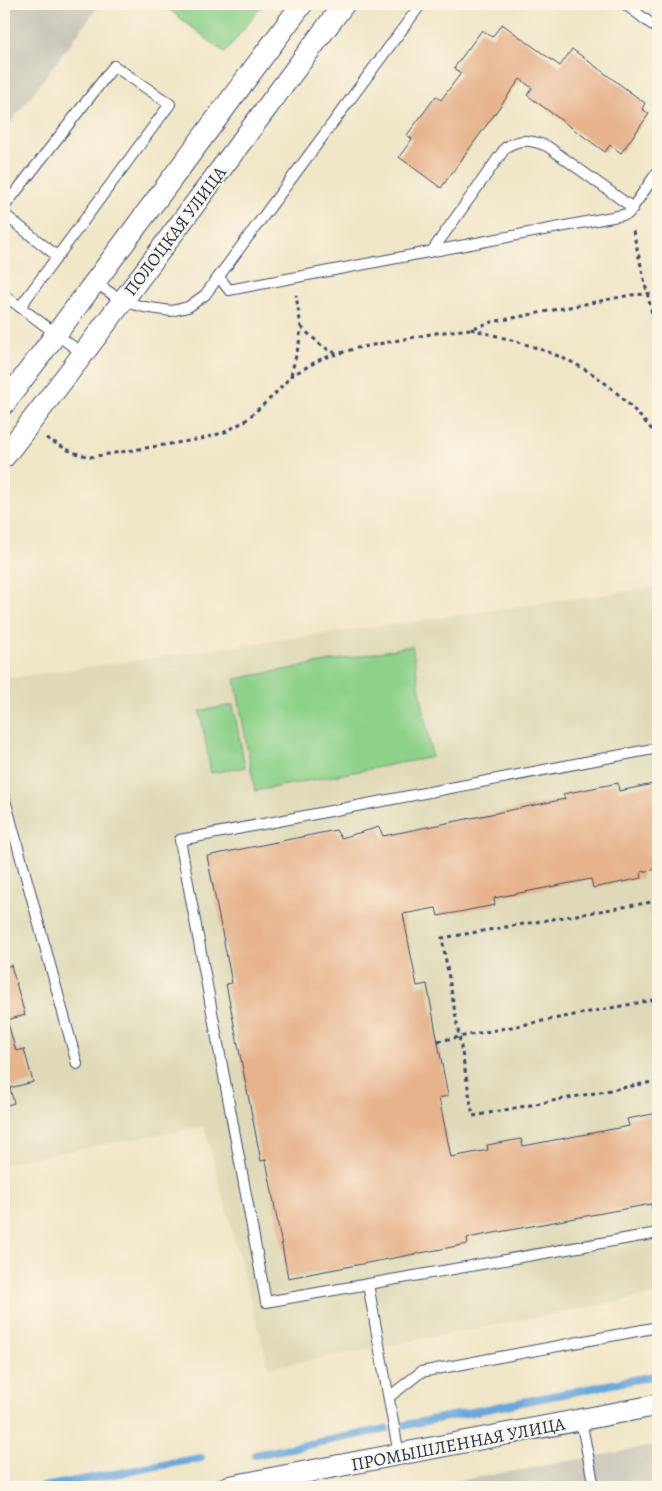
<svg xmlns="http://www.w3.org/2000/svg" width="662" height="1491" viewBox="0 0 662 1491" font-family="Alegreya,serif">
	<rect width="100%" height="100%" fill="#fcf5e5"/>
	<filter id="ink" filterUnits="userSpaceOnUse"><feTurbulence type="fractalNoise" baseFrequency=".02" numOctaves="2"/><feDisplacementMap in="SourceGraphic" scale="10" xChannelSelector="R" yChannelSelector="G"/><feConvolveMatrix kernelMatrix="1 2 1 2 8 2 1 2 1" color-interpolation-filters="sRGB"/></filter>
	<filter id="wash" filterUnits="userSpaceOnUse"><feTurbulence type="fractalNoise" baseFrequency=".0096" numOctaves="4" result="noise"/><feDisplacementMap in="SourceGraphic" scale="20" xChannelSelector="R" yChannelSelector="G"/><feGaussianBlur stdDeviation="1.12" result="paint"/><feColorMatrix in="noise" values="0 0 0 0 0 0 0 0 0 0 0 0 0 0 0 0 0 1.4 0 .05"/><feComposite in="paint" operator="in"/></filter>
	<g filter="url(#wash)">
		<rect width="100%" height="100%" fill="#f0e6c8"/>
		<path fill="#dfd9b8" d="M658,587V1294L269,1368L204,1126L4,1163V679Z"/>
		<g fill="#c6c5b8">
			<path d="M4,4H100L4,132Z"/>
			<path d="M658,1445V1487H424Z"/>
		</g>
		<g fill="#8dd18a" stroke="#548074">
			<path d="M162,4H263L225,53Z"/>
			<path d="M412,646L432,757L255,791L235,679Z"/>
			<path d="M233,705L245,767L211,773L200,711Z"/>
		</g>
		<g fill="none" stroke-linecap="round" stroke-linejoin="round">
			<g stroke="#6ba7dc" stroke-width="8">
				<path d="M406,1425L658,1375"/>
				<path d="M255,1455L386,1429"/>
				<path d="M43,1487L201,1458"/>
			</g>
		</g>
		<g id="blocks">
			<g fill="#e6b38d">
				<path d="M502,24L560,66L572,49L645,103L642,109L649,114L621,153L610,145L605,152L527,95L532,88L520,79L441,188L399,157L412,139L407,135L436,96L441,100L461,73L454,68L482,30L492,37Z"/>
				<path d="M618,783L619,791L658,783V869L641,872L642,878L593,888L591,879L494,898L495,905L438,916L436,908L403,914L417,986L427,984L448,1096L439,1098L451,1157L488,1150L487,1145L521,1139L523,1146L629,1126L627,1119L658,1113V1208L652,1209L651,1204L467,1238L468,1244L288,1278L266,1160L261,1161L226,984L232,983L207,856L336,830L341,838L379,827L383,836L565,799L563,794Z"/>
				<path d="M4,962L6,967L11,965L25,1015L7,1020L16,1051L24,1049L33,1082L10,1088L14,1103L4,1106Z"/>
			</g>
		</g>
	</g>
	<g filter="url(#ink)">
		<use href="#blocks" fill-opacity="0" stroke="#3b4a6e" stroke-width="1"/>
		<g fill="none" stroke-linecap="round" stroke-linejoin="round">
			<g stroke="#3b4a6e" stroke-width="12">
				<g id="service">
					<path d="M625,4L658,29"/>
					<path d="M4,207L114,66L170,104L20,307"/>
					<path d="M4,214L57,256"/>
					<path d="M432,251L506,147C522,138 531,140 547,146L633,208"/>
					<path d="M219,277L229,290L628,214L658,171"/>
					<path d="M95,282L122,301L144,307L171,311L188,307L205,295L421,4"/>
					<path d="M4,295L83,354"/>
					<path d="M658,748L180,840L266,1302L658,1233"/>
					<path d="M4,796L77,1064"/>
					<path d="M368,1284L399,1455"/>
					<path d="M389,1397L421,1372L658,1327"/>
					<path d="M581,1420L594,1487"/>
				</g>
			</g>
			<g stroke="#3b4a6e" stroke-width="23">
				<g id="minor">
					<path d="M4,404L302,4"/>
					<path d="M4,457L83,354L344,4"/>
					<path d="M227,1487L658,1405"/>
				</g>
			</g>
			<g stroke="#3b4a6e" stroke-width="3" stroke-dasharray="4 4" stroke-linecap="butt">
				<path d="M633,231L658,340"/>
				<path d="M301,327L323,347L338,354"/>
				<path d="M471,329C511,340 555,350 591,373C617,390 638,413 658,437"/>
				<path d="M291,375L299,344L301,327L296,295"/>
				<path d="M46,438L72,452L90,457L201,439L225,432L245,421L274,395L291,376L321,359L357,348L436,333L470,329L492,322L631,295L658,293"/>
				<path d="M658,901L442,938L473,1116L658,1081"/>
				<path d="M438,1041L658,999"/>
			</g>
			<use href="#service" stroke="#fff" stroke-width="10"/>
			<use href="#minor" stroke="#fff" stroke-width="21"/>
		</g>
	</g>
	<g text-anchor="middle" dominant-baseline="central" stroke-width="4" stroke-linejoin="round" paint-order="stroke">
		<g font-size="18" fill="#1b2f5e" stroke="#fcf5e5">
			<text transform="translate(175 231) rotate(-53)">ПОЛОЦКАЯ УЛИЦА</text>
			<text transform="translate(458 1444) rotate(-11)">ПРОМЫШЛЕННАЯ УЛИЦА</text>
		</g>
	</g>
	<rect width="662" height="1491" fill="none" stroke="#fcf5e5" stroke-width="20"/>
</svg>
